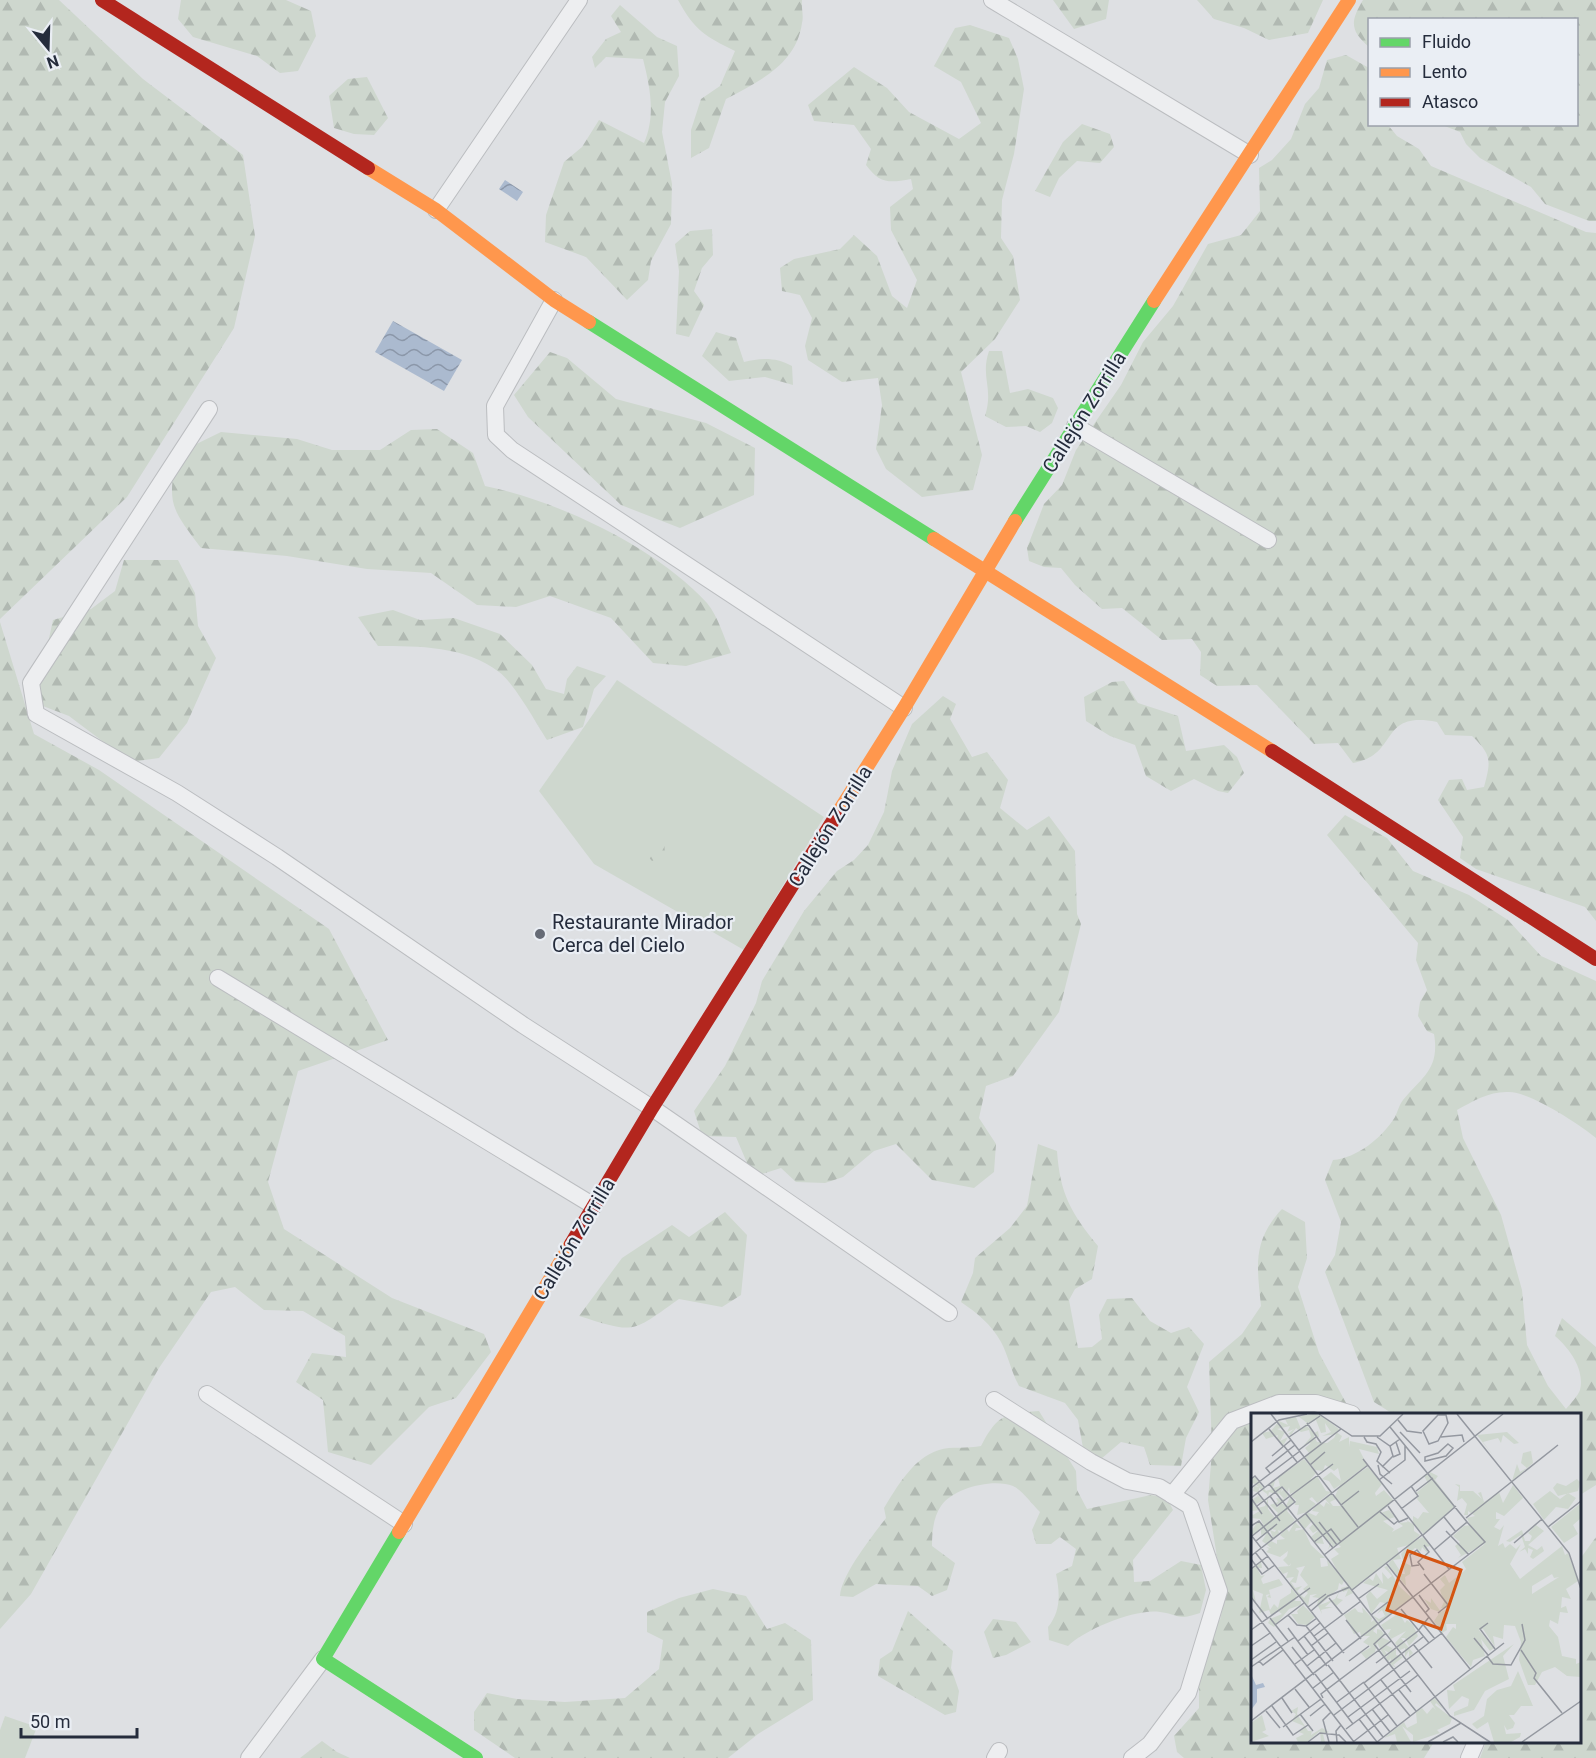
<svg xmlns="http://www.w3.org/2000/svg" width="1596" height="1758" viewBox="0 0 1596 1758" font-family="Roboto,sans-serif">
	<defs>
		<pattern id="forest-firs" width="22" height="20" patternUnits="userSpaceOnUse" patternTransform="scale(1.5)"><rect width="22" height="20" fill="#ced7ce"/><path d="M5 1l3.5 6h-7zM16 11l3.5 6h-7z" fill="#b1b9b2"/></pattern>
		<pattern id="water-waves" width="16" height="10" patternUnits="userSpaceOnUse" patternTransform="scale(1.5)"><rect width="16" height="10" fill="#abbacf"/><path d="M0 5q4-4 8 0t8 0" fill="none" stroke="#8b97a9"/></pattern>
	</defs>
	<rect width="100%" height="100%" fill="#dee0e3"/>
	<g fill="#ced7ce">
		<path d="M617,680L824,817L744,950L594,864L539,791Z"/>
		<path d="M5,1716L37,1727L25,1758H0V1730Z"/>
	</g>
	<g fill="url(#forest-firs)">
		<path d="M0,0H59L143,79L243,155L255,236L234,328L127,497L0,619Z"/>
		<path d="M181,0H286L311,11L316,36L298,71L280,73L257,56L193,37L178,19Z"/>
		<path d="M678,0H802C801,8 804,16 802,23C796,65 759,81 726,99L709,148L691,158V130L701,99L720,86L735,51C705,36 695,31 678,0Z"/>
		<path d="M1053,0H1109L1106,19L1074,29Z"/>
		<path d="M1197,0H1323L1308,33L1269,40L1244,28L1214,19Z"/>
		<path d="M1363,0H1596V221H1589L1545,204L1531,187L1480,158L1466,144L1460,132L1442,125L1576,124V20H1370L1369,47C1350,30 1350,22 1363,0Z"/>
		<path d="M620,5L657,37L677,46L679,76L665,102L662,132L672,184L671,224L651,261L648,280L627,300L586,257L545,242L546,215L564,162L582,147L599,120L644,143C656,116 650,87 643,59L606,57L595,68L592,57L606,39L621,32L611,16Z"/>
		<path d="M970,25L1009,38L1018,59L1024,89L1014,154L1002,200L1001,238L1013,256L1020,300L995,339L961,372L982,455L973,490L922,497L886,469L876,449L882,405L878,378L842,382L808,360L805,346L812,318L800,295L782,291L780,268L794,259L840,249L854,235L877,256L892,296L907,308L917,280L891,230L890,207L913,189L911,179C889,183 880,184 866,165L871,149L854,125L814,121L808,105L854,67L887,88L909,112L959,139L981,123L961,82L934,66L955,28Z"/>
		<path d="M1346,55L1369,68L1367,93L1369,97L1370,124L1388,125L1397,136L1419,149L1431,166L1586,232L1596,233V921L1585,907L1476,869L1460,858L1463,837L1438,800L1449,780L1462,779L1467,790L1484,787C1491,761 1492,755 1472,736L1445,735L1437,722C1378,710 1400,755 1353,763L1338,743L1314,744L1257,685L1217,686L1200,675L1201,652L1192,639L1162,640L1122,608L1102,609L1075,585L1061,568L1044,567L1029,561L1027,548L1044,504L1062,485L1076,450L1121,385L1143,342L1173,306L1208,244L1241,235L1260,211L1259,168L1272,160L1291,139L1305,104L1319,88L1327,60Z"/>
		<path d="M367,77L388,118L374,135L354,134L334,128L329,96L348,79Z"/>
		<path d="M1082,124L1110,134L1114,147L1100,163L1077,161L1059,178L1050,197L1035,191L1063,142Z"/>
		<path d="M712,229L713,255L702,268L694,291L704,305L689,337L676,334L679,271L675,244L690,231Z"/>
		<path d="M716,332L736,338L744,362C762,358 775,357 792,366L793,385L765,377L729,381L702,356Z"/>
		<path d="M989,351H1002L1010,393L1028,389L1053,398L1058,408L1052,423L1040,432L1026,426L1006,427L985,416C994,388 980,377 989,351Z"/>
		<path d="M550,352L567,358L616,399L706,423L755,448L754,495L680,528L621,505L528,417L514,395Z"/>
		<path d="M437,429L473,453L485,486C558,501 656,547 707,603C718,616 724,638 731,653L686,666L653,663L611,618L550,596L516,607L477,605L431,573L367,569L287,556L201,548C171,508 166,503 178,453L221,432L297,439L332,450H380L411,430Z"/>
		<path d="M124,560H178L195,593L198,626L216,658L187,723L159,758L130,762L69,716L35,703L53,620L91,609L115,591Z"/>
		<path d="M393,610L420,620L454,618L500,634L532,665L546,689L564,694L567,679L577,666L606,676L594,689L583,727L547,740C536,723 514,683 499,672C466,646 418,646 378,646L358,617Z"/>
		<path d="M0,622L34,734L99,770L329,929L388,1040L298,1071L268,1182L284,1229L392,1298L484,1334L491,1352L456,1398L429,1407L371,1465L328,1452L323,1400L296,1382L312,1353L346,1357L345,1336L303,1311L264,1310L235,1287L211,1292L159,1368L31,1594L0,1629Z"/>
		<path d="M1124,681L1138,703L1178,716L1186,751L1224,745L1237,757L1244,773L1228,793L1218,791L1194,779L1171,791L1146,776L1135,745L1110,736L1086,721L1084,697L1112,682Z"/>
		<path d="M943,696L956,704L950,719L972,757L987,752L1008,780L1000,808L1027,830L1049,816L1075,851L1077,914L1081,924L1059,1012L1013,1076L986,1086L979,1118L996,1144L994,1172L974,1188L932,1180L896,1144L874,1151L843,1177L825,1183L796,1182L781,1168L753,1177L736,1137L702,1136L694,1111L725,1066L756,1003L762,981L804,911L837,871L854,860L868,845L884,812L892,771L912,724Z"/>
		<path d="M1345,815L1387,838L1413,871L1469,895L1508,920L1541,956L1596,981V1138C1579,1124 1530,1092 1509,1092C1490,1091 1473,1101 1457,1110L1463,1138L1501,1215L1522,1290L1527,1345L1548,1386L1566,1409C1570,1404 1578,1396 1580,1390C1585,1369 1569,1348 1555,1336L1562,1318L1596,1347V1485L1580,1495V1414H1393L1374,1402L1325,1272L1335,1255L1341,1222L1325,1180L1333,1160C1357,1158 1382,1138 1395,1117C1398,1111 1399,1105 1403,1100C1422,1077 1440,1069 1434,1034L1427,1031L1418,1016L1420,1002L1427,990L1416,960L1418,943L1327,835Z"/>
		<path d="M658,835L664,838L665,855L652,861L644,852L650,840Z"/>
		<path d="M1038,1144L1057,1151C1060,1194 1071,1213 1098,1246L1092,1279L1075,1289L1069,1300L1078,1348L1092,1347L1102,1339L1099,1315L1107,1299L1132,1298L1150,1321L1171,1333L1189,1327L1204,1344L1187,1387L1199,1412L1186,1438L1181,1466L1150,1465L1144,1447L1121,1442L1101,1459L1083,1448L1078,1420L1065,1403L1019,1386C1011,1371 1008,1355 1001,1342C991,1324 977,1313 961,1302L973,1273L975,1258L1010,1228L1027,1206Z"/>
		<path d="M1282,1209L1305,1222L1307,1258L1298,1287L1319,1353L1352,1414H1252V1742H1434L1424,1758H1184L1177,1752L1174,1736L1199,1708V1670L1206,1625L1220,1620L1224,1602L1208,1500L1212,1451L1209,1362L1242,1334L1261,1306C1257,1266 1252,1241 1282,1209Z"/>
		<path d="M725,1212L747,1235L741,1295L722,1307L679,1299C631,1333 636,1334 579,1316L622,1258L672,1225L689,1237Z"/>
		<path d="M1039,1411L1076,1471L1077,1490L1087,1509L1151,1495L1167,1498L1173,1510L1133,1560L1134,1582L1150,1581L1181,1561L1201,1565L1206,1590L1200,1613C1176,1621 1182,1615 1160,1612C1136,1608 1084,1630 1068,1646L1049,1640L1048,1627C1061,1611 1060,1593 1056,1574L1072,1566L1076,1549L1060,1537L1051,1544H1036L1032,1530L1040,1512C1032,1504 1022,1490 1013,1486C993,1478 953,1488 941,1506C933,1517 932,1534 932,1546L955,1563L947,1590L932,1596L918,1586L876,1584L853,1597L840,1596C841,1575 873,1535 886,1518L884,1508C897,1487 913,1458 939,1450C951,1446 968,1449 981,1446C997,1415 1005,1413 1039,1411Z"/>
		<path d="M1596,1537V1758H1480L1486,1742H1580V1559Z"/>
		<path d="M713,1589L746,1596L767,1629L785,1623L811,1640L813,1700L758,1734L728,1758H515L474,1730V1712L487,1693L517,1699L565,1702L625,1698L659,1669L663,1640L647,1632V1612L679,1598Z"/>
		<path d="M908,1611L953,1651L951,1668L959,1691L956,1712L945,1715L878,1676L880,1659L892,1651Z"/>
		<path d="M993,1619L1016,1622L1031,1642L1006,1655L993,1658L984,1632Z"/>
		<path d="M322,1741L337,1752L350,1758H300Z"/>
	</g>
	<g fill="url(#water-waves)">
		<path d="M505,180L523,192L517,201L499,189Z"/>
		<path d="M393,321L462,360L444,391L375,352Z"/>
	</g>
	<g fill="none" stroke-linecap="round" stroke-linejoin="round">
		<g stroke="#bbbdc0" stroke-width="18">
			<g id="street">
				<path d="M992,0L1250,155"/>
				<path d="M436,210L579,0"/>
				<path d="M554,300L495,406L496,435L512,450L904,708"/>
				<path d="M209,409L31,683L36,714L177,793L277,857L523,1025L658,1112L949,1313"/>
				<path d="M1075,426L1268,540"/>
				<path d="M218,978L594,1206"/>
				<path d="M207,1394L404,1524"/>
				<path d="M994,1400L1091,1462L1127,1481L1159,1487L1190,1506L1219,1591L1188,1693L1150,1744L1132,1758"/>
				<path d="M1172,1495L1232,1421L1279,1403H1316L1352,1414"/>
				<path d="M249,1758L323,1659"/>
				<path d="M995,1758L999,1751"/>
				<path d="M1469,1758L1476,1742"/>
			</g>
		</g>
		<use href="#street" stroke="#edeef0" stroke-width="16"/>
		<g stroke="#63d668" stroke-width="14">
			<path d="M589,322L934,539"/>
			<path d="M1015,521L1154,301"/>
			<path d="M399,1532L323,1659L476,1758"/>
		</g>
		<g stroke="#ff974d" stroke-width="14">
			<path d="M368,168L436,210L554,300L589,322"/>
			<path d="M1154,301L1349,0"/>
			<path d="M934,539L1272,751"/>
			<path d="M836,816L904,708L1015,521"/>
			<path d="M399,1532L571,1244"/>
		</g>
		<g stroke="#b3261e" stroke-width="14">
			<path d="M102,0L368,168"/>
			<path d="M1272,751L1596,959"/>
			<path d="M571,1244L652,1108L836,816"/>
		</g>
	</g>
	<circle fill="#666b76" stroke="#eaeef4" stroke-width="2" cx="540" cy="934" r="6"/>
	<g text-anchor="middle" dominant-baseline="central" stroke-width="4.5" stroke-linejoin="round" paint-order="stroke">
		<g font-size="20" fill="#252c3c" stroke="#eaeef4">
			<text transform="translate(1084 412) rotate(-58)">Callejón Zorrilla</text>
			<text transform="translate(830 826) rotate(-58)">Callejón Zorrilla</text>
			<text transform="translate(574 1239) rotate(-59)">Callejón Zorrilla</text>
		</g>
		<g font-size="20" fill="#252c3c" stroke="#eaeef4" text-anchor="start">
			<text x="552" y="922">Restaurante Mirador<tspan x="552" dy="23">Cerca del Cielo</tspan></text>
		</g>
	</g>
	<g transform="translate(1251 1413)">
		<rect width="330" height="330" fill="#dee0e3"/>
		<path d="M62,1L70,2L89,17L85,19L91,23L88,29L98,24V34L99,28L126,34L128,41L108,36L116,52L91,71L117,54L131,71L124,80L125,83L133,77L142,87L129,100L138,97L144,104L132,108L143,116L141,119L152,113L148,110L157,109L153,106L162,111V103L167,106L172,99L178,100L166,86L168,81H164L177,70L173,63L179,59L187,63L184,67L204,93L173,121L163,112V118L169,122L161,129L172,124L179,133L175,134L177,141L171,134L170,138L164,135L152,147L150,141L158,132L146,135L150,146L142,147L151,161H154L151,148L160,153L159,161L154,164L155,173L137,151L144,143L101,177L99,175L102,180L94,184L97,177L92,179L90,175L98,173L93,168L91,172L88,170L87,176L69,192L84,186L88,179L86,185L92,187L85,193L81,188L74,194H82L70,197L71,201L66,191L68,185L61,184L66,181L59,182L57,193L38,170L43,164L35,165L37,159L32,161L27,154L39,153L40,150L38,153L32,147L36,143L37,138L29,144L15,139L18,136L15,134L20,135L15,131L20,128L26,131V127L34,126L29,122L36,116L38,119L44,109L50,115H45L44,118L53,116L47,108L56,99L46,102L48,92H44L45,87L40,83L47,77L39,81L38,74L37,79L31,73L26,77L32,74L30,79L33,76L38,82L30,90L25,92L26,95L30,90L35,93L39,84L43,88L36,98L44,107L31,119L27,117L28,120L22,125L19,117L24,119L25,117L19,116L16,118L21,126L15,131L11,128L16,120L10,122V115L2,122L0,119L7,108L13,113L9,106L0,105V100L2,102L10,97L0,98V87L7,83L5,80L12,88L3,92L7,95L14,93L17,85V96L24,105L27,100L19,92L27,89L25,85L33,86L27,79L28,82L18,79L17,84H11H17L16,81L8,75V80L2,78L3,73L8,74L2,70L0,75V67L4,64L15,78L21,76L25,80L19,71L24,68L22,75L29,73L27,65L53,46L65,60L59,67L66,63L75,78L80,79L66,90L61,84L58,86L65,91L56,99L65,103L68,99L61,98L63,95L68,90L73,94L75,89L79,92L74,86L81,80L85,86L79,89L82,93H91L84,83L89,72L83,76L78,68L71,66L80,59L90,68L87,55L83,58L74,52L72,58L64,57L54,44L58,40L54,35L60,30L53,32L60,24L58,17L50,19L45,15L40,22L37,21L43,16L36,19L39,13L26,16L34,19L29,28L37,24L32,33L26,25L27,22L15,26L11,20L20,18L28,8L37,12L34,6L45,4L50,16L56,10L47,3ZM65,7L70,20L75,19L74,10L80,19L71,23L85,21L83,25L76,30L66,29L63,23L68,24L67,18L63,20L55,12ZM61,108L62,111L58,115L62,120L69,116L60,124L64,130L73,131L69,119L79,130L77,137L81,130V134L87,131L90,134L83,136L88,141L80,146L89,163L76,147L77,153L70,154L69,145H74L60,132L53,117ZM54,153L49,162L57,172L52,176L57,180L53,185L46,178L51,173L44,175L40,169L45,170L48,158L45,155ZM256,19L268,30L263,31L252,22L250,30L247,25L232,29L244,45L226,22ZM280,38L282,50L261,68L266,51L269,59L276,55L270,50L272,40ZM326,66L329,69L327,78L307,83L302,75L306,70L315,73ZM204,71L209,72V78H222L231,86L227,80L230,79L233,89L248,79L252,90L262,72L272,85L253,103L245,99V106H249L243,114L249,117L253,112L247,133L252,130L254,135L259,131L265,136L270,131L259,151L269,166L311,133L314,142L317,140L327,168L315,176L320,186L311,184L310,195L315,193L317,200L309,199L307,211L299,207L298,213L307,224L311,243L325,246V251L330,249V264L316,263L304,254L291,259L284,272H277L268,247L270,229L264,213L253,212L252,226L242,223L244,234L232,216L228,217L243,235L239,238L230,226L234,243L222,247L220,254L206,238L214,236L206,238L195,224L202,214L205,216V211H195L196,217L191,220L183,208L189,199L180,196L173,186L180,190V185L190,199L197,195H190L193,189L189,177L194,172L189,166L194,162L198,170L212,159L215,156L211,149L235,130L207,145L210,142L204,133L209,129L202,123L213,113L219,112L216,105L224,103L217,98V102H213L216,91L211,85L206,88L208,74ZM301,161L303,165L308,164L281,181V173ZM299,78L309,86L317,80L325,85L317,96L305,94L293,107L282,91ZM330,90V105L322,112L327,121L313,130L300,114ZM285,112L293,118L277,132L286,137L291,133L293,138L282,146L279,144L282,137L277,135V141L274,136L268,139L274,134L270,122L259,129L255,128L271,117L274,128H279L281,123L277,120ZM10,148L11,155H6L10,163L14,162L10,166L12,171L28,166L32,172L18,177L20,185L16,184L19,181L15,182L19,197L23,191L27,195L29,187L40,180V175L46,182L44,188H50V192L38,196L23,214L17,210L19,206L31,201L27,198L20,202L18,197L8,200L12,181L2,177L5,189L0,183V157ZM136,153L149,174L161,185L128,209L121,202L128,206L134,203L131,197L126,201L134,190L129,189L120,201L115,183L119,178L126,186L137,177L112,170L118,165L122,168L125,160L132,171L131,159L137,166L141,163L133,154ZM52,192L64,204L56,212L47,211L40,201H47L46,198ZM111,194L121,205L120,209L123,207L127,212L122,218L126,221V216L130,217L133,221L130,224L139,228L130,235L135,232L141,235L142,231L141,238L145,235V242L152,244L142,252L144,253L145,255L139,251L140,245L137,249L134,245L141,238L140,236L138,240L133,237L136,241L133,243L126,230L124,239L115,246L110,240L120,234L112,229L119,223H110L109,219L103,221L93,202L104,195L107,199L112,200ZM148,200L154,210L156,207L162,212L167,223L158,233L154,225H150L162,240L158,244V238L154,244V235L149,237L144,230L155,218L140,226L137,221L140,216L133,217L130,212ZM263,231L252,243L258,266L234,278L223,297L203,303V299L217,293L218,286L211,283L198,296L196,277L204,278L202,272ZM267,258L282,293H270L263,302H258L264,310L262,315L256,317L253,312L255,321L270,320L269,324L260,329H243L237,309L226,316L221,311L233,303L236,286L246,277L260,273ZM184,285L193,297L185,290L184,292L201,305L199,311L186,317L189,320L162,329V322L151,313L160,329H146L144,321L133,325L153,309L156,315L166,310L165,299L171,295L176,301L182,294L185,297L179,288ZM47,294L46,301L57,318H61L60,322L71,315L78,319L72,321L74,329H70L69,318L56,329H47L45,325L53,321L48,319L53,313L41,308L45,301L40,298ZM11,302L15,317L11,319L18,323L0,329V310Z" fill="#ced7ce" fill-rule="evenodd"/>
		<path d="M0,261L5,272L12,270L14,274L6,276V289L0,297Z" fill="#abbacf"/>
		<path fill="none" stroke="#9498a0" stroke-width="1.5" d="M20,1L107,114M68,1L101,23H129L152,1M206,1L318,140L330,176M187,2H195L197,10L187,28L178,31L172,18ZM147,7L156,18L171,20M56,10L70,30M139,14L216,109L183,137M18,16L32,33M149,19L169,40M38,24L69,3M113,24L116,29L125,31L130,39L126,48L139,60M126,24L139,33L149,26M190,24L211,22L213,29M0,29L28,7L56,1M197,31L202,35L195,43L174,48V44L187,40ZM33,33L46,49M48,37L65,24M21,43L40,27M142,44L149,41L145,29M112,46L198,156M59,52L74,39M127,52L129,61L141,71M131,54L142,43L139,33M19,60L15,55L44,32M0,66L4,63L14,75M128,67L154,47V32M18,71L199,303L239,329M0,75L49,38M165,78L182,65M7,80L29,108M19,83L26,93L39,83M39,83L82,51M0,85L90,16M0,85L11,101M90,92L108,78M137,93L148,109L157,105M150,96L167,83L160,73M129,99L143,111L147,108M54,100L82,135M193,104L205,119M215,105L307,32M68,109L86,132M0,113L8,108L22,126M297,114L330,88M195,118L218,142M0,122L93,240M172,122L205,93M1,123L44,89L31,74L6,93M5,128L26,111M63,129L80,116L90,129M263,130L291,106M4,139L18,157M73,142L252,1M0,143L117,52M0,146L11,161L24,152M135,150L219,256M168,152L161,153L159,142L166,137L172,144M0,156L17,143M173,157L167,149L178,139L173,132M173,161L197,192L187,200M101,177L171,122M168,182L178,196L175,199M0,184L17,206M78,185L92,202M107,186L128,171M57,194L75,181M0,195L103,329M150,196L178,230M60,198L77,183L99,174M37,202L46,212L55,213L66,205M120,202L137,189M19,205L37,228M95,207L110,226M170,209L184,226M237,210L229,216L244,236M24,212L53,190M55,213L82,248M37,215L57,242M0,217L59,175L48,183M135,220L123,231L160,279M53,223L76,253M63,223L110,188M223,225L237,242M47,228L69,210M162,231L181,255M0,233L19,220M60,233L77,220M41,234L63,262M270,237L285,260L283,265L311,300M236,243L242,251L260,252L274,227L271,211M0,247L25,229M8,248L12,252L32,237M98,248L118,233M125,250L167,218L178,204M44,251L63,237M77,252L132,324M56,253L85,230M0,254L44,224M64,261L102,311M130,267L159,303M62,275L83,259M44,276L58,294M148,277L165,298M31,285L41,300M72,285L70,281L140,228M86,289L113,269M21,293L42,322L57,312M121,296L139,319M15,298L29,315M49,301L62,318M83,302L191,220M59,303L74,291M97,304L159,258M108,306L126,329L253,230M0,308L234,129L216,109M146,313L113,270L172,224M32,314L70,286M95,316L167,262M57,329L69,320L88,322L95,329M78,329L72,307L80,299M86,329L85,318L90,312M102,329L137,302M177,329L210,310M192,329L202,324L207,329M271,329L330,288"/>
		<path fill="#d45411" fill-opacity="0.15" stroke="#d45411" stroke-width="3" d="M157,138L210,157L190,216L136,197Z"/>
		<rect width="330" height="330" fill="none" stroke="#252c3c" stroke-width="3"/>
	</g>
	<rect x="1368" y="18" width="210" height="108" fill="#eaeef4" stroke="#9ba0aa" stroke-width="1.5"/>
	<rect x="1380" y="38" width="30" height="9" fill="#63d668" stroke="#9ba0aa" stroke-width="1.5"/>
	<text x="1422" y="48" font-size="18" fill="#252c3c">Fluido</text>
	<rect x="1380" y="68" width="30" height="9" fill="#ff974d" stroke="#9ba0aa" stroke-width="1.5"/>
	<text x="1422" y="78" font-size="18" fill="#252c3c">Lento</text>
	<rect x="1380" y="98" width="30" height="9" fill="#b3261e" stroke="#9ba0aa" stroke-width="1.5"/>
	<text x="1422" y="108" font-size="18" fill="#252c3c">Atasco</text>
	<g transform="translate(48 48) rotate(161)" stroke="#eaeef4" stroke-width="4.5" paint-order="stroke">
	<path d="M0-4.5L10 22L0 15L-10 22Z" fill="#252c3c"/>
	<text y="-9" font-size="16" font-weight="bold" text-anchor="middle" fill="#252c3c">N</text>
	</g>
	<path d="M21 1728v9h116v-9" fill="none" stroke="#252c3c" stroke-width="3"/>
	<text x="30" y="1728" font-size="18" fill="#252c3c" stroke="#eaeef4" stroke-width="4.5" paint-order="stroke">50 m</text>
</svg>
